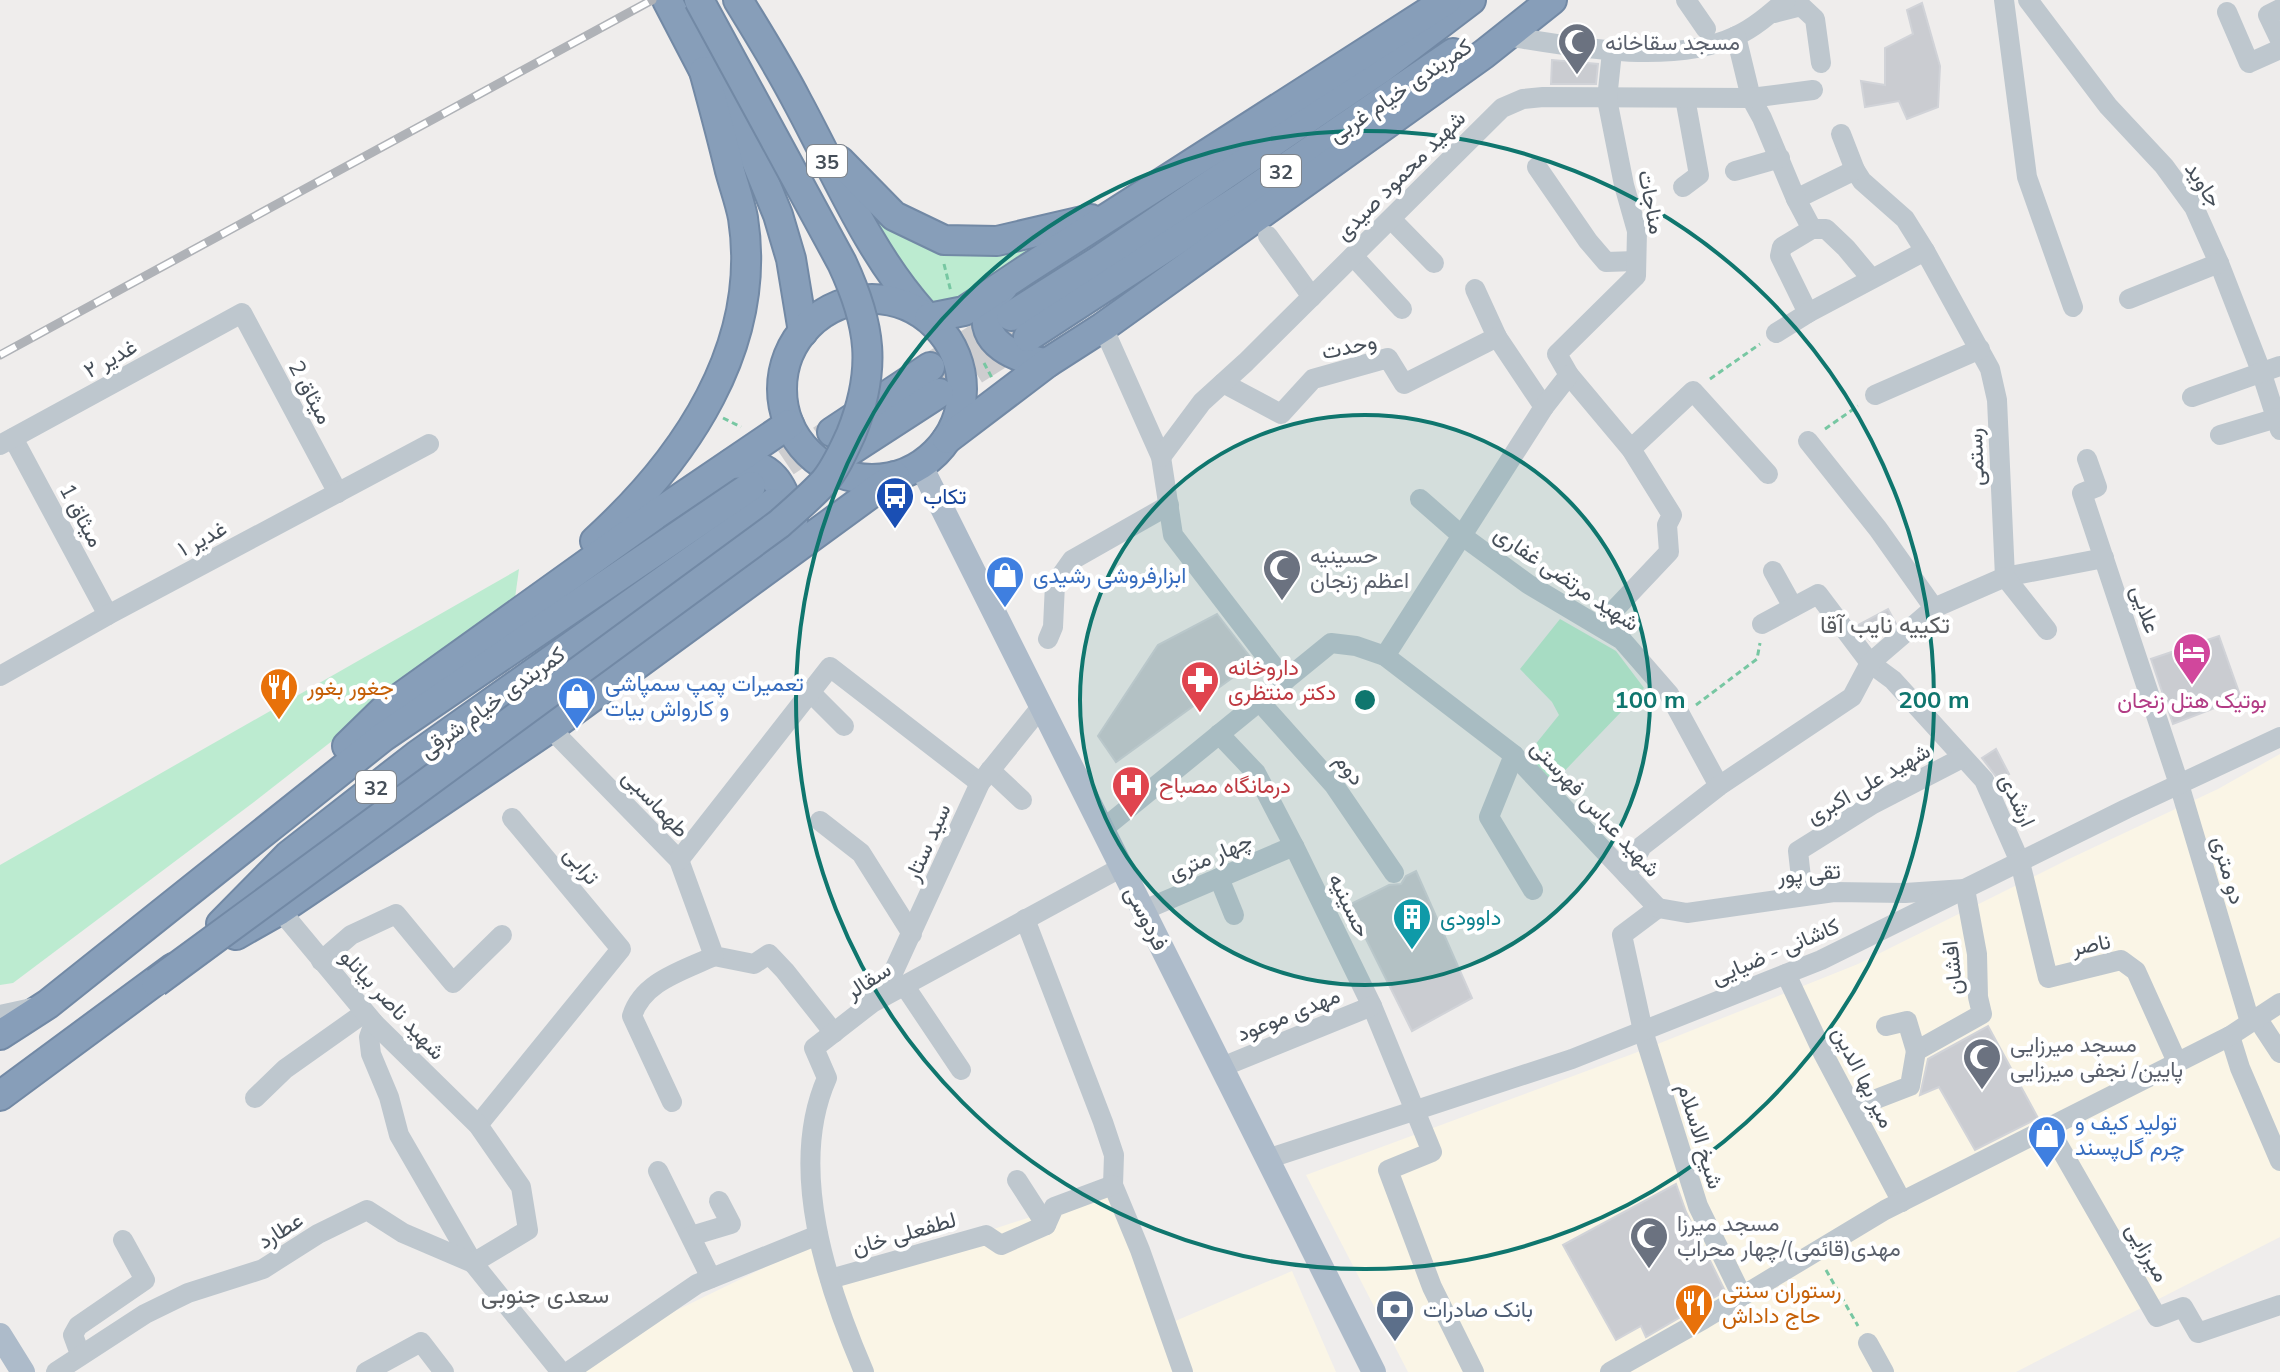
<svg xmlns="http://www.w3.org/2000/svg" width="2280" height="1372" viewBox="0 0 2280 1372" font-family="Mulish,Vazirmatn,sans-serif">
	<rect width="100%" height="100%" fill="#efedec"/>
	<g fill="#faf5e6">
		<path d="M2280,754V1237L2016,1372H1408L1306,1175L1635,1053L1858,964L2071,858L2218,789Z"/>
		<path d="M1110,1191L1166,1325L1292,1271L1336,1372H573L638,1329L817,1242L835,1281Z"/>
	</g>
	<g fill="#bcebd0">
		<path d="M857,201L909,235L1065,234L963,300L930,307Z"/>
		<path d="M519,569L515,598L254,802L13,983L0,985V865Z"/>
		<path d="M1560,619L1616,651L1644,688L1553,783L1526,756L1559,715L1552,702L1520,669Z"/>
	</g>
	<g fill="#caccd1" stroke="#d1d3d8" stroke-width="2">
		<path d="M1922,3L1940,66L1938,107L1907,119L1899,101L1865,107L1861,81L1885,85V48L1913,34L1907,10Z"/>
		<path d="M1552,60L1598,64L1596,84H1551Z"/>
		<path d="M1888,609L1896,624L1870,641L1858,625Z"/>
		<path d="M1217,614L1254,662L1116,762L1098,736L1158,645Z"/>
		<path d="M2219,636L2241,698L2173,724L2151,659Z"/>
		<path d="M1996,749L2009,774L1998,779L1982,758Z"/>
		<path d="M1416,871L1472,998L1412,1031L1349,905L1389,885L1401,884L1406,876Z"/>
		<path d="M1988,1026L2038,1118L1975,1150L1939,1087L1920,1095L1928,1059Z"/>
		<path d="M1676,1184L1686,1212L1725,1291L1646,1337L1641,1326L1616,1340L1563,1245Z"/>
	</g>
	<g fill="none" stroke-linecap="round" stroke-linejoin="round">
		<g stroke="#cdcdcf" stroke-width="28" stroke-dasharray="28 14" stroke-linecap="butt">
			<path d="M930,367L1007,319"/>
			<path d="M939,393L1026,338"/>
			<path d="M751,486L832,432"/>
		</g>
		<g stroke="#7289a5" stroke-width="32">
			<g id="highway">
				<path d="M667,0L704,71L754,156L778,215L791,259L803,332"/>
				<path d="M738,0C758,33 779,66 797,101C836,173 867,250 922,312"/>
				<path d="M840,161L894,216L944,240L997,241L1091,219"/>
				<path d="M1004,286C999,292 992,299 989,306C976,344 1018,359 1047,363"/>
				<circle cx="872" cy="389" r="90"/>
				<path d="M1011,316L1098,261L1379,70L1471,0"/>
				<path d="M929,318L964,311L1024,271L1447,0"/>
				<path d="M1028,337L1240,199L1453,53"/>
				<path d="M832,432L930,367"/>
				<path d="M947,439L1047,363L1103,327L1484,54L1552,0"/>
				<path d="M848,452L939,393"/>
				<path d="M731,464C772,460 784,486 793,521"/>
				<path d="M595,541C685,459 763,346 743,218C740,202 734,186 730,171C722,137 713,104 704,71"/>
				<path d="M347,746L387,707L655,515L789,424"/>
				<path d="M221,924L289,855L416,756L773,503"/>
				<path d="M236,935L280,910L550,728L895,476"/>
				<path d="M0,1035L48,1004L383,737L751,486"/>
				<path d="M0,1096L173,968"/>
			</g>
		</g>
		<g stroke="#77c7a2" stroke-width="3" stroke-dasharray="6 4" stroke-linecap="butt">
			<path d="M944,264L951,292"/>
			<path d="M984,363L992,378"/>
			<path d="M1710,379L1760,344"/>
			<path d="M723,418L741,427"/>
			<path d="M1825,429L1858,406"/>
			<path d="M1696,705L1757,659L1760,643"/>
			<path d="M1826,1270L1858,1326"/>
		</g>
		<g stroke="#bec7ce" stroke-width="20">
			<path d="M1686,0L1706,29"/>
			<path d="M2004,0L2027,177L2073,307"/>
			<path d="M2028,0L2108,106L2164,166L2194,207L2219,263L2261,371L2280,430"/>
			<path d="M2280,9L2268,15L2280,40"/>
			<path d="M2227,12L2249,63L2280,49"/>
			<path d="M1774,13L1801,6L1815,19L1821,63"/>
			<path d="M1506,36C1573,47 1672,66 1736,36C1754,28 1771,13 1786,0"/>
			<path d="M1736,36L1751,98L1762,118L1796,199L1855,170L1862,181L1905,219L1925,251L1990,369L1997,400L2005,577L2104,558"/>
			<path d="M1841,134L1855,170"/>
			<path d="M1537,167L1588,241L1606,262L1636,261"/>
			<path d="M1735,171L1780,158"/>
			<path d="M1683,187L1699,175L1685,98"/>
			<path d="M1796,199L1812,229H1826L1846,248L1871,278"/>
			<path d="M1391,219L1434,263"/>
			<path d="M1268,236L1312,297"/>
			<path d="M1353,256L1402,309"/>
			<path d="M1475,289L1497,337"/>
			<path d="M2129,299L2219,263"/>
			<path d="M1808,313L1780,256L1782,247L1812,229"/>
			<path d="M1103,327L1161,457L1173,535L1285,681"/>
			<path d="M1776,333L1808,313L1925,251"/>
			<path d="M1223,383L1281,414L1313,379L1388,358L1404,384L1497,337L1544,407"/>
			<path d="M1875,395L1980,349"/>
			<path d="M2192,397L2280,366"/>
			<path d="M2220,435L2277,418"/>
			<path d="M13,438L108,615"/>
			<path d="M1808,441L1878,529L1934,608"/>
			<path d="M0,445L242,313L338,493"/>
			<path d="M1631,449L1693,391L1768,474"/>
			<path d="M1161,457L1202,402L1246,362L1502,108L1523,99L1543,97L1751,98L1813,90"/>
			<path d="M2087,459L2097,487L2082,493L2179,784L2250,1022"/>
			<path d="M1420,499L1461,535L1528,584L1622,640L1669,694L1719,786"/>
			<path d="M1773,571L1793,607"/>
			<path d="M1762,624L1818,594L1870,663L1893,680L1984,780L2020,862L2048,978L2121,960L2136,971L2177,1062"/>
			<path d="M1600,625L1669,552L1667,525L1672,515L1631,449L1569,375L1557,354L1636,276L1637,231L1624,185L1607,99L1612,52"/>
			<path d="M1048,639L1053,627L1055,584L1072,560L1169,505"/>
			<path d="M1385,656L1544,407L1569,375"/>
			<path d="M0,676L108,615L429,444"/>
			<path d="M810,692L844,726"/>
			<path d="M1260,702L1334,785L1394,873"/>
			<path d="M550,728L679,860L714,956L754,964L769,954L785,971L834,1033"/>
			<path d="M1219,734L1256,773L1294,846L1372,1006L1432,1152L1388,1170L1432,1287L1474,1372"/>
			<path d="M1514,755L1489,817L1533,890"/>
			<path d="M990,770L1022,800"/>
			<path d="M820,821L861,853L912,934"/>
			<path d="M1103,829L1331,643L1356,646L1385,656L1514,755L1658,908L1622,935L1643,1031L1698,1206L1742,1296"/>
			<path d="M679,860L830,667L980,783"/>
			<path d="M1627,875L1642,846L1719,786L1852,697L1870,663L1934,608L2005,577L2047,630"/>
			<path d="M1219,878L1234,915"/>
			<path d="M1803,896L1798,851L1873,804L1962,758"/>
			<path d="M1658,908L1687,913L1834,892L1905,893L1965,889L1977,954L1978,997L1982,1014L1916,1051L1910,1086L1853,1108"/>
			<path d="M1144,910L1294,846"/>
			<path d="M1025,919L1103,1122L1114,1155L1113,1185L1140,1250L1183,1372"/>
			<path d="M321,961L351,935L396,914L453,983L502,935"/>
			<path d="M1786,974L1823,1053L1902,1202"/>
			<path d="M904,985L961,1070"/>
			<path d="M874,994L875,989L891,977L980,783L1041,707"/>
			<path d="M0,1015L32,1008"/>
			<path d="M2257,1018L2280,1053"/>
			<path d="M374,1023L369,1037L371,1054L389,1097L399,1135L473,1263L561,1372"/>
			<path d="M1886,1026L1907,1021L1916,1051"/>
			<path d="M2230,1036L2240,1068L2280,1161"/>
			<path d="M1222,1067L1372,1006"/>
			<path d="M255,1098L285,1069L364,1013"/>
			<path d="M672,1102L632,1016C643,981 683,971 714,956"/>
			<path d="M478,1125L621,949L512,818"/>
			<path d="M2048,1127L2157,1317L2183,1307L2198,1333L2280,1305"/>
			<path d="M1267,1159L1572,1059L1821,960L2126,809L2280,737"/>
			<path d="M658,1171L711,1278"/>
			<path d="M1017,1180L1046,1225"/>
			<path d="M691,1236L731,1224L719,1201"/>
			<path d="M830,1279L986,1235L1001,1245L1046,1225L1054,1207L1113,1185"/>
			<path d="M1868,1343L1884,1372"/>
			<path d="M80,1354L73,1335L78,1326L145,1280L123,1240"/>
			<path d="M56,1372L145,1314L188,1293L263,1269L318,1234L367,1210L403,1233L473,1263L528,1230L521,1187L478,1125L374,1023L280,910"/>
			<path d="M366,1372L421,1342L444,1372"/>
			<path d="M568,1372L697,1284L818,1235"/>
			<path d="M864,1372C827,1286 787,1168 827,1078L814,1048L872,1003L1122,867"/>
			<path d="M1610,1372L1704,1319L1885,1210L2230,1036L2280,1003"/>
		</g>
		<g stroke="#adbbca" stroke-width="24">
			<path d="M920,464L1374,1372"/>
			<path d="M0,1335L23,1372"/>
		</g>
		<use href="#highway" stroke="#879eb9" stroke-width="28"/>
		<g stroke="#afb2b7" stroke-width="9">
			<path id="rail" d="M0,355L652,0"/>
		</g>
		<use href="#rail" stroke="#fff" stroke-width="6" stroke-dasharray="18" stroke-linecap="butt"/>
		<g stroke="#7289a5" stroke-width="32" stroke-linecap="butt">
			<path id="highway-bridge" d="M156,982L779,524C795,510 810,497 824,482C836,468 843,451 851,434C877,369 871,325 842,263L699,0"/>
		</g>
		<use href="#highway-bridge" stroke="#879eb9" stroke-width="28"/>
	</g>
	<circle cx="1365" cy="700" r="285" fill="#0f766e" fill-opacity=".12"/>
	<g fill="none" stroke="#0f766e" stroke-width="4">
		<circle cx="1365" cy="700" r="285"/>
		<circle cx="1365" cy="700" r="569"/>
	</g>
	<defs>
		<g id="mosque-pin" transform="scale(2)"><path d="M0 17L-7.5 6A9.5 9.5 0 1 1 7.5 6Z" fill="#6b7280" stroke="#fff"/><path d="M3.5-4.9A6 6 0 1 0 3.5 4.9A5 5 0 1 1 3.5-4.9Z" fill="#fff"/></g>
		<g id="bus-pin" transform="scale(2)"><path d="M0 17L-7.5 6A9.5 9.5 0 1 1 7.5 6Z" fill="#1a4fb4" stroke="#fff"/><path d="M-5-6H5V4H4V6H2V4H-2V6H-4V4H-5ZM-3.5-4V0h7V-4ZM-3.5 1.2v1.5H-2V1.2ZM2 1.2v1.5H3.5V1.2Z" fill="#fff"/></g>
		<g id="shop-pin" transform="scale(2)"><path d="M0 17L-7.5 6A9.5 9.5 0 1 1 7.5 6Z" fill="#3f7fe0" stroke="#fff"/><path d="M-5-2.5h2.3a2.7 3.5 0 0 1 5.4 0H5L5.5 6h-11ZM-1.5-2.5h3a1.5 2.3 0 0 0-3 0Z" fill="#fff"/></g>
		<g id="hotel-pin" transform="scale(2)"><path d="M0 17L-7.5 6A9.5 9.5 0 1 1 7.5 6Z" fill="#d1479c" stroke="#fff"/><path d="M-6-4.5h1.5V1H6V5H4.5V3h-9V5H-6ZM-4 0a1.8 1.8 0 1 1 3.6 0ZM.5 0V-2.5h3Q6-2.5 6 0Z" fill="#fff"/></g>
		<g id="pharmacy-pin" transform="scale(2)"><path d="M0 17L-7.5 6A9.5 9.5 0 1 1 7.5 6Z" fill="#e0444e" stroke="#fff"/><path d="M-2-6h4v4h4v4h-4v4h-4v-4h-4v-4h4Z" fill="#fff"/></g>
		<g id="restaurant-pin" transform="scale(2)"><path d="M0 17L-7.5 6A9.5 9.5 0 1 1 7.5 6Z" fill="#e8710a" stroke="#fff"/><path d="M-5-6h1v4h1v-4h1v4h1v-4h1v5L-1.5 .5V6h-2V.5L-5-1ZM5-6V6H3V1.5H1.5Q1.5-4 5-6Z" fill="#fff"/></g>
		<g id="hospital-pin" transform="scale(2)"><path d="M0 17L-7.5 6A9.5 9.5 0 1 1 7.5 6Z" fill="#e0444e" stroke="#fff"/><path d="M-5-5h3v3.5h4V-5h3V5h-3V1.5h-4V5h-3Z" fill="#fff"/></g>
		<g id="building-pin" transform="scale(2)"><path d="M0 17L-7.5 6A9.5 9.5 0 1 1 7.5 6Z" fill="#0f9aa8" stroke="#fff"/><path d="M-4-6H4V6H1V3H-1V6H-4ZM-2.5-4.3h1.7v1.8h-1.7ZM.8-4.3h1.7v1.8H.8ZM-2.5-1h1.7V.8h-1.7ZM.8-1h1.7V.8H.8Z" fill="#fff"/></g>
		<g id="bank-pin" transform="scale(2)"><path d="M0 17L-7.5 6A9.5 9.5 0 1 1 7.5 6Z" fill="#5c6f8a" stroke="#fff"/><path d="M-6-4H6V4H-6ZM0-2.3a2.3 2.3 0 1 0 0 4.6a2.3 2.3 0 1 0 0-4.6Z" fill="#fff"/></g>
	</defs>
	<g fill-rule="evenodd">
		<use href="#mosque-pin" x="1577" y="42"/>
		<use href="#bus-pin" x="895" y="496"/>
		<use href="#mosque-pin" x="1282" y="568"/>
		<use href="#shop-pin" x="1005" y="575"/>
		<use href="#hotel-pin" x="2192" y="652"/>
		<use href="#pharmacy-pin" x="1200" y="680"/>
		<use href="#restaurant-pin" x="279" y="687"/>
		<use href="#shop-pin" x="577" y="696"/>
		<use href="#hospital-pin" x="1131" y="785"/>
		<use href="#building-pin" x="1412" y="917"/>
		<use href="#mosque-pin" x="1982" y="1057"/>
		<use href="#shop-pin" x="2047" y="1135"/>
		<use href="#mosque-pin" x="1649" y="1236"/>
		<use href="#restaurant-pin" x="1694" y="1303"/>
		<use href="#bank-pin" x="1395" y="1309"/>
	</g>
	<g text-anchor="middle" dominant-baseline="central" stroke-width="8" stroke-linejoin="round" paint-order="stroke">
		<g fill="#fff" stroke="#7e848b" stroke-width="2">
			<rect x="807" y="145" width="40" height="32" rx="6"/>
			<rect x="1261" y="155" width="40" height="32" rx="6"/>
			<rect x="356" y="771" width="40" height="32" rx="6"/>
		</g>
		<g font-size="20" font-weight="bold" fill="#464f59">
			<text x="827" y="161">35</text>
			<text x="1281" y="171">32</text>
			<text x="376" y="787">32</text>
		</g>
		<g font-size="22" fill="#5b616d" stroke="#fff" text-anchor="start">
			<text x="1605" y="42">مسجد سقاخانه</text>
			<text x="1310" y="555">حسینیه<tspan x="1310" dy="25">اعظم زنجان</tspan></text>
			<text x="2010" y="1044">مسجد میرزایی<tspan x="2010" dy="25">پایین/ نجفی میرزایی</tspan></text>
			<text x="1677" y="1223">مسجد میرزا<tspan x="1677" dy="25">مهدی(قائمی)/چهار محراب</tspan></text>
		</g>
		<g font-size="22" fill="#464f59" stroke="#fff">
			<text transform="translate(1400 90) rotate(-34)">کمربندی خیام غربی</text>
			<text transform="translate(1400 175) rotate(-45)">شهید محمود صیدی</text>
			<text transform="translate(2204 184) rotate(57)">جاوید</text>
			<text transform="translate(1652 202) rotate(79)">مناجات</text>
			<text transform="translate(1349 346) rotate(-12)">وحدت</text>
			<text transform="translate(110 358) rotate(-29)">غدیر ۲</text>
			<text transform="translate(311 392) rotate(62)">میثاق 2</text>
			<text transform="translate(1975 457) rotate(-92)">رستمی</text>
			<text transform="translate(82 515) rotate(62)">میثاق 1</text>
			<text transform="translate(202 538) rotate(-28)">غدیر ۱</text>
			<text transform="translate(1567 578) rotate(34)">شهید مرتضی غفاری</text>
			<text transform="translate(2146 609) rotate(72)">علایی</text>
			<text transform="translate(492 702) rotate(-36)">کمربندی خیام شرقی</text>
			<text transform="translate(1350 769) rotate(52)">دوم</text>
			<text transform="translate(1868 783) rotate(-30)">شهید علی اکبری</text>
			<text transform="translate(2018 800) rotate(65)">ارشدی</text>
			<text transform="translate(656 803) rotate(46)">طهماسبی</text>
			<text transform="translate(1596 808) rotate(47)">شهید عباس فهرستی</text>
			<text transform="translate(927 842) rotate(-66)">سید ستار</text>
			<text transform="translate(1210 856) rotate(-23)">چهار متری</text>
			<text transform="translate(582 865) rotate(50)">ترابی</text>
			<text transform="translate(2229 870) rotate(74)">دو متری</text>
			<text transform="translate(1809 873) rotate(-5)">تقی پور</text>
			<text transform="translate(1350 905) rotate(64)">حسینیه</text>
			<text transform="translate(1147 918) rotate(63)">فردوسی</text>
			<text transform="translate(2091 944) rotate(-11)">ناصر</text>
			<text transform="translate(1775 951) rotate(-23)">کاشانی - ضیایی</text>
			<text transform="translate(1952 968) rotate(-96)">افشان</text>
			<text transform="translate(868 980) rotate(-33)">سقالر</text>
			<text transform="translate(393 1004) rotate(47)">شهید ناصر بیانلو</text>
			<text transform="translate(1288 1014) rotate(-22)">مهدی موعود</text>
			<text transform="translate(1864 1077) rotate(63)">میر بها الدین</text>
			<text transform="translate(1701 1136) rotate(73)">شیخ الاسلام</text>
			<text transform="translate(280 1230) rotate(-32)">عطارد</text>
			<text transform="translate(904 1233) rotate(-16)">لطفعلی خان</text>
			<text transform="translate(2148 1252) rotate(60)">میرزایی</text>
		</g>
		<g font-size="22" fill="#164399" stroke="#fff" text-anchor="start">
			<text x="923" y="496">تکاب</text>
		</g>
		<g font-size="22" fill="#366cbe" stroke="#fff" text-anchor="start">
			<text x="1033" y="575">ابزارفروشی رشیدی</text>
			<text x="605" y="683">تعمیرات پمپ سمپاشی<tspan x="605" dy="25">و کارواش بیات</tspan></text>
			<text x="2075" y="1122">تولید کیف و<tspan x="2075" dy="25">چرم گل‌پسند</tspan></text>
		</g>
		<g font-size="22" fill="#be3a42" stroke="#fff" text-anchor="start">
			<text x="1228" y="667">داروخانه<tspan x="1228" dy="25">دکتر منتظری</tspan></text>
			<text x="1159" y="785">درمانگاه مصباح</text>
		</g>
		<g font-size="22" fill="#c56008" stroke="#fff" text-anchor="start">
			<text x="307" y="687">جغور بغور</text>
			<text x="1722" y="1290">رستوران سنتی<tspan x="1722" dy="25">حاج داداش</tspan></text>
		</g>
		<g font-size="22" fill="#b23c85" stroke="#fff">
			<text x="2192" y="700">بوتیک هتل زنجان</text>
		</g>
		<g font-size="22" fill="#0d838f" stroke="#fff" text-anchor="start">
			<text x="1440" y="917">داوودی</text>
		</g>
		<g font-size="22" fill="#4e5e75" stroke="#fff" text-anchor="start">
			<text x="1423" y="1309">بانک صادرات</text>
		</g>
		<g font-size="24" fill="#5a5d61" stroke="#fff">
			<text x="1885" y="624">تکییه نایب آقا</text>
			<text x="545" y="1294">سعدی جنوبی</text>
		</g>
	</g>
	<circle cx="1365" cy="700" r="12" fill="#0f766e" stroke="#fff" stroke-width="4"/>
	<g font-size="24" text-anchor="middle" font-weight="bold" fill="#0f766e" stroke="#fff" stroke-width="8" stroke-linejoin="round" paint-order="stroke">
		<text x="1650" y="708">100 m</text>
		<text x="1934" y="708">200 m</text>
	</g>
</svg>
